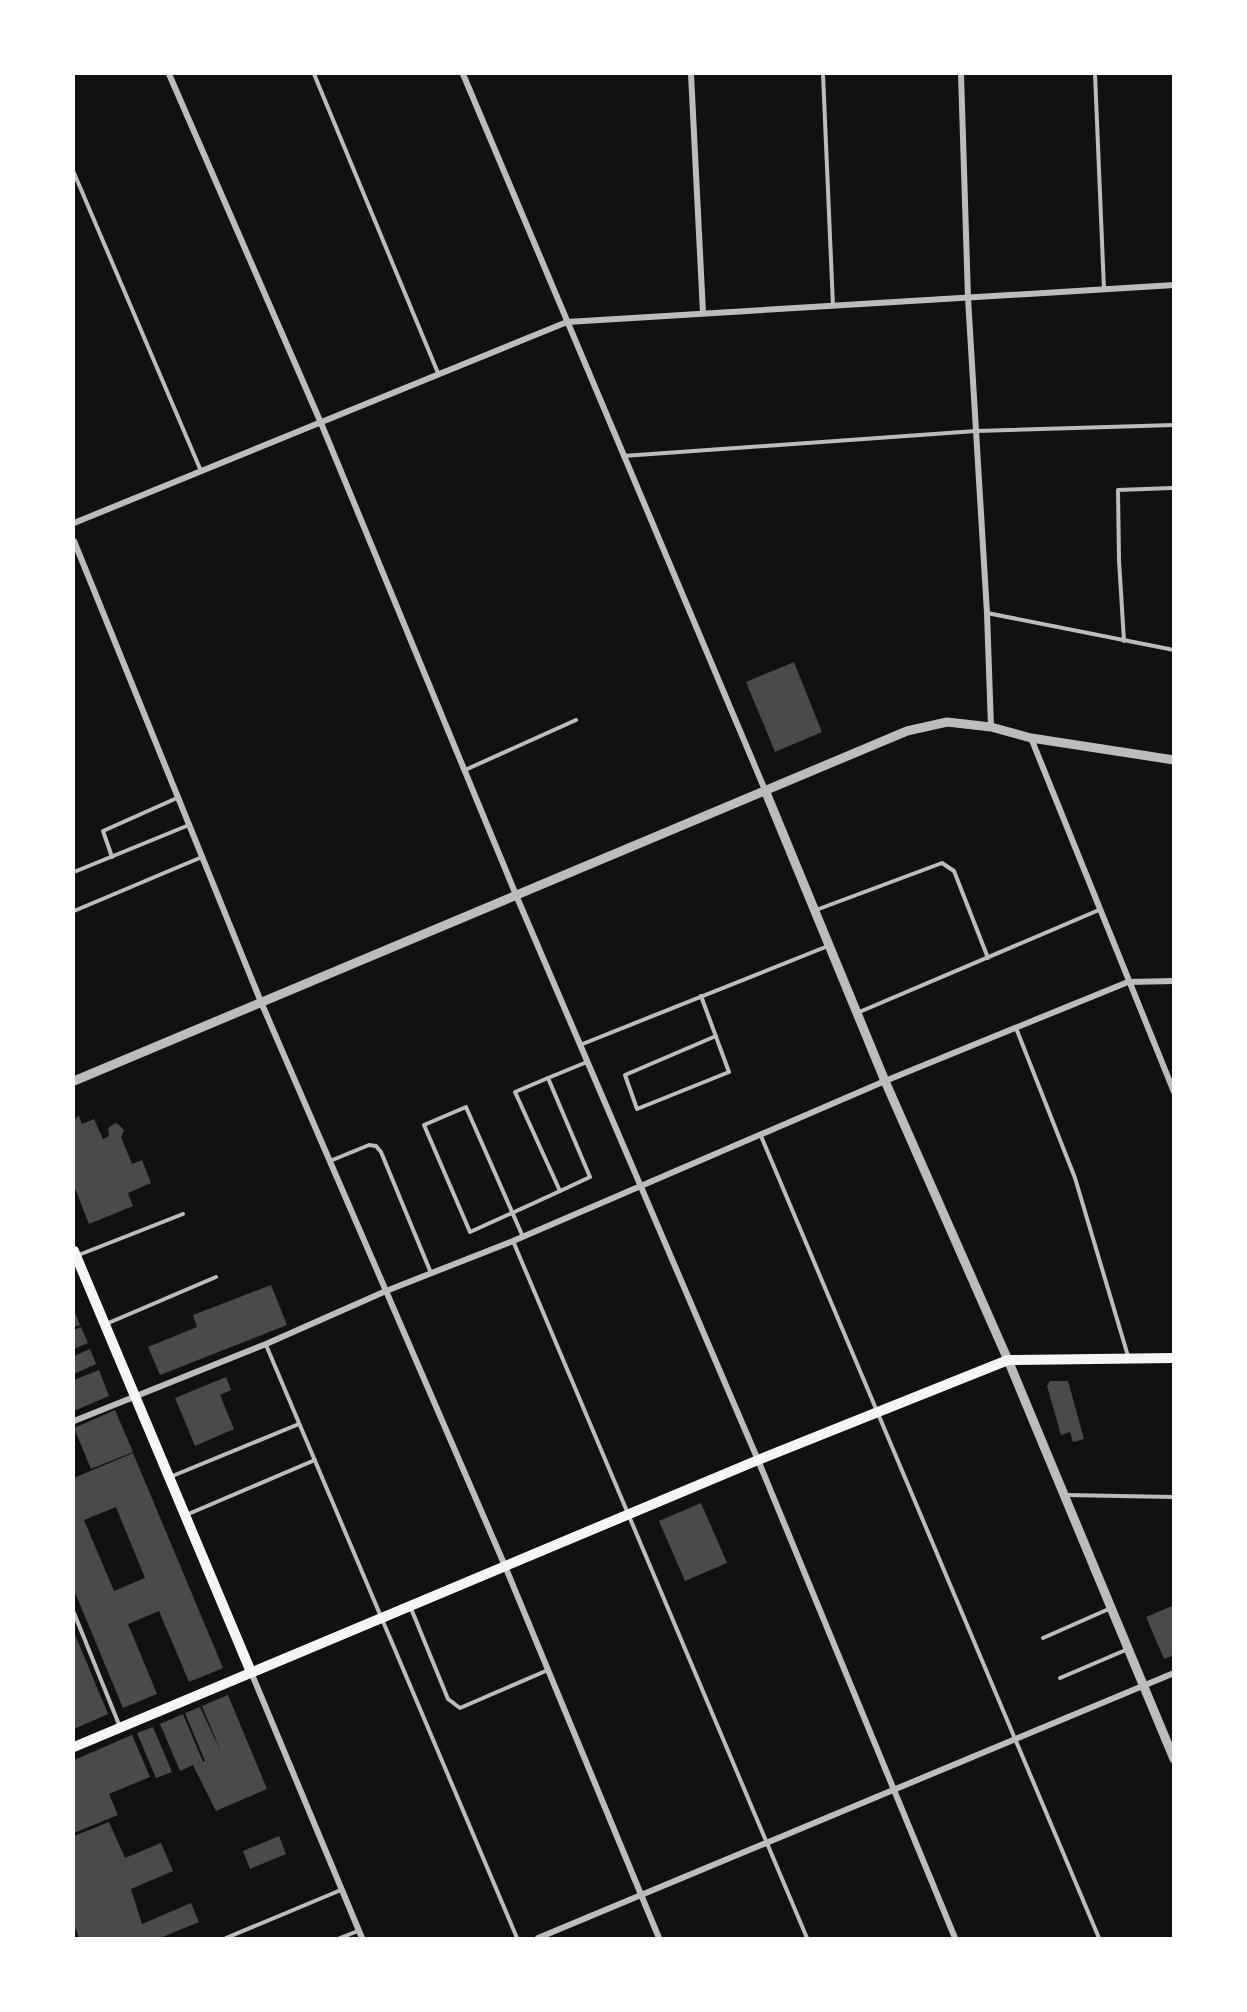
<svg xmlns="http://www.w3.org/2000/svg" width="1247" height="2012" viewBox="0 0 1247 2012" font-family="Helvetica,sans-serif">
	<rect width="100%" height="100%" fill="#111"/>
	<g fill="#4a4a4a" fill-rule="evenodd">
		<path d="M794,662L822,732L775,752L746,682Z"/>
		<path d="M79,1116L82,1124L94,1119L103,1139L109,1136L108,1128L115,1123L119,1125L124,1130L121,1137L132,1164L142,1160L151,1183L128,1193L133,1206L89,1224L74,1186V1119Z"/>
		<path d="M271,1285L287,1325L160,1375L148,1347L197,1327L193,1315Z"/>
		<path d="M74,1310L80,1325L74,1327Z"/>
		<path d="M81,1327L88,1343L74,1349V1330Z"/>
		<path d="M90,1349L96,1364L74,1374V1356Z"/>
		<path d="M99,1370L109,1396L74,1411V1380Z"/>
		<path d="M226,1377L231,1390L220,1395L234,1429L195,1446L175,1398Z"/>
		<path d="M1050,1381H1068L1084,1439L1073,1442L1070,1432L1061,1435L1047,1386Z"/>
		<path d="M115,1410L133,1452L91,1469L74,1428Z"/>
		<path d="M133,1453L223,1668L189,1682L159,1611L128,1624L157,1694L123,1708L74,1590V1478ZM116,1507L145,1578L114,1591L84,1520Z"/>
		<path d="M701,1503L727,1563L685,1581L659,1521Z"/>
		<path d="M1174,1605V1655L1164,1659L1146,1617Z"/>
		<path d="M74,1632L108,1714L74,1729Z"/>
		<path d="M228,1695L267,1789L216,1811L193,1765L180,1771L160,1724L183,1714L203,1762L205,1761L185,1713L200,1707L222,1754L202,1706Z"/>
		<path d="M153,1727L172,1772L156,1778L137,1733Z"/>
		<path d="M132,1735L150,1777L109,1794L118,1815L74,1833V1760Z"/>
		<path d="M109,1822L125,1858L161,1843L173,1871L131,1889L142,1924L191,1903L199,1922L160,1938H79L74,1925V1836Z"/>
		<path d="M279,1836L286,1854L250,1869L243,1851Z"/>
	</g>
	<g fill="none" stroke-linecap="round" stroke-linejoin="round">
		<g stroke="#bcbcbc" stroke-width="4">
			<path d="M314,74L438,373"/>
			<path d="M823,74L833,306"/>
			<path d="M1095,74L1104,289"/>
			<path d="M74,173L201,471"/>
			<path d="M623,456L976,431L1174,425"/>
			<path d="M987,613L1174,650"/>
			<path d="M1124,641L1119,560L1118,490L1172,488"/>
			<path d="M465,770L576,720"/>
			<path d="M112,857L103,831L177,798"/>
			<path d="M74,872L189,825"/>
			<path d="M816,910L942,863L954,871L988,958"/>
			<path d="M74,911L202,857"/>
			<path d="M701,996L729,1072L637,1109L625,1075L716,1036"/>
			<path d="M857,1013L1099,910"/>
			<path d="M1016,1028L1075,1178L1128,1356"/>
			<path d="M580,1045L828,946"/>
			<path d="M548,1078L515,1092L560,1191"/>
			<path d="M761,1136L1099,1938"/>
			<path d="M330,1161L369,1145L376,1146L381,1152L431,1273"/>
			<path d="M523,1237L466,1107L424,1125L470,1232C510,1214 550,1196 590,1177L548,1078L587,1062"/>
			<path d="M513,1241L807,1938"/>
			<path d="M76,1256L183,1214"/>
			<path d="M106,1324L216,1277"/>
			<path d="M266,1345L517,1938"/>
			<path d="M170,1477L299,1424"/>
			<path d="M1065,1495L1174,1497"/>
			<path d="M186,1515L315,1460"/>
			<path d="M410,1606L448,1699L460,1708L548,1670"/>
			<path d="M74,1613L120,1727"/>
			<path d="M1043,1638L1111,1608"/>
			<path d="M1060,1678L1128,1649"/>
			<path d="M226,1938L341,1890"/>
			<path d="M340,1938L358,1931"/>
		</g>
		<g stroke="#bcbcbc" stroke-width="6">
			<path d="M169,74L321,423L516,895L758,1460L955,1938"/>
			<path d="M463,74L765,790"/>
			<path d="M691,74L703,313"/>
			<path d="M961,74L968,298L987,613L991,727"/>
			<path d="M74,523L567,322L1174,285"/>
			<path d="M74,541L261,1002L505,1566L659,1938"/>
			<path d="M1031,738L1174,1092"/>
			<path d="M74,1421L266,1344L386,1291L513,1241L885,1081L1128,982L1174,981"/>
			<path d="M251,1672L362,1938"/>
			<path d="M538,1938L1174,1673"/>
		</g>
		<g stroke="#bcbcbc" stroke-width="9">
			<path d="M765,790L885,1081L1008,1360L1174,1759"/>
			<path d="M74,1081L907,731L947,722L991,727L1031,738L1174,760"/>
		</g>
		<g stroke="#f5f5f5" stroke-width="10">
			<path d="M74,1251L251,1672"/>
			<path d="M74,1747L758,1460L1008,1360L1174,1358"/>
		</g>
	</g>
	<rect width="1247" height="2012" fill="none" stroke="#ffffff" stroke-width="150"/>
</svg>
